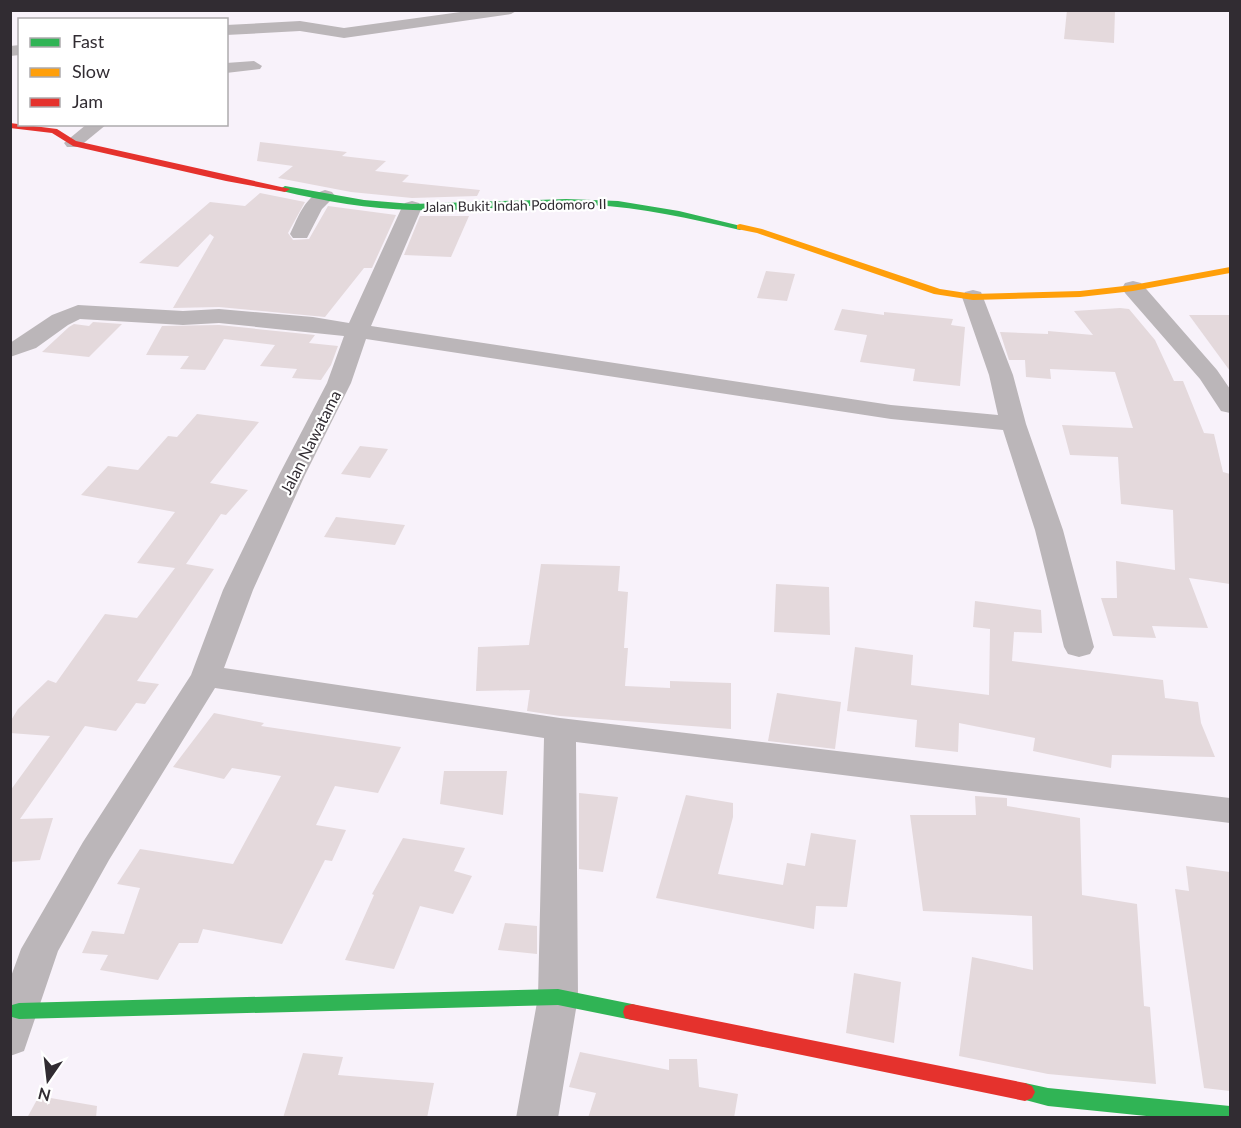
<svg xmlns="http://www.w3.org/2000/svg" width="1241" height="1128" viewBox="0 0 1241 1128" font-family="Lato,sans-serif">
	<rect width="100%" height="100%" fill="#f8f2fa"/>
	<g fill="#e4d9dc">
		<path d="M1067,10H1115L1114,43L1064,39Z"/>
		<path d="M260,142L347,152L342,156L386,161L375,171L409,175L402,182L480,190L477,196L412,198L351,192L278,178L293,166L257,161Z"/>
		<path d="M260,193L305,202L288,233L293,240L309,239L328,206L396,215L372,268H364L325,317L219,307L173,308L214,237L210,234L178,267L139,263L210,202L245,206Z"/>
		<path d="M420,216H469L451,257L404,255Z"/>
		<path d="M766,271L795,274L787,301L757,298Z"/>
		<path d="M1120,308L1129,309L1155,340L1174,381H1183L1204,433L1214,434L1223,472L1230,474V584L1189,578L1208,628L1152,626L1156,638L1113,636L1101,598H1117L1116,561L1175,570L1173,510L1121,504L1118,457L1070,455L1062,425L1133,428L1115,372L1050,369L1051,379L1026,377L1025,360H1009L1000,332L1048,334V331L1093,335L1074,311Z"/>
		<path d="M842,309L884,315V312L953,319L951,325L965,327L960,386L913,381L915,369L860,362L867,335L834,330Z"/>
		<path d="M1189,315H1230V371Z"/>
		<path d="M93,322L122,324L89,357L42,352L69,327L74,324L89,326Z"/>
		<path d="M219,325L315,335L309,343L338,346L331,365L321,380L292,378L297,369L260,366L275,345L224,339L205,370L180,369L189,356L146,355L162,326Z"/>
		<path d="M197,414L259,422L210,483L248,490L226,515L221,514L186,564L214,569L137,681L159,684L145,704L136,703L116,731L85,726L20,819L53,818L40,860L10,862V791L50,736L10,733V722L18,709L48,680L56,683L105,614L137,618L175,568L137,563L175,512L81,495L108,466L138,470L168,436L177,437Z"/>
		<path d="M360,446L388,449L370,478L341,474Z"/>
		<path d="M336,517L405,525L395,545L324,537Z"/>
		<path d="M541,564L620,566L618,591L628,592L624,648H628L625,686L670,688V681L731,683V729L560,716L527,711L530,690L476,691L478,647L529,645Z"/>
		<path d="M776,584L829,587L830,635L774,632Z"/>
		<path d="M975,601L1041,610L1042,633L1014,632L1012,661L1163,680L1165,698L1198,702L1201,723L1215,757L1112,755L1111,768L1033,751L1035,738L959,723L958,752L915,747L917,720L847,711L855,647L913,655L911,685L989,695L990,629L973,627Z"/>
		<path d="M777,693L841,702L835,749L768,741Z"/>
		<path d="M214,713L264,723L261,726L401,747L378,793L335,786L316,825L346,830L332,861L325,860L282,944L203,929L198,943H179L158,980L100,970L108,955L82,953L92,931L124,934L140,888L117,884L140,849L233,864L281,776L232,768L224,779L173,767Z"/>
		<path d="M444,771H507L503,815L440,804Z"/>
		<path d="M579,793L618,797L603,872L579,869Z"/>
		<path d="M686,795L733,803V817L718,874L783,885L787,863L805,866L811,833L856,840L847,907L816,906L814,929L656,898Z"/>
		<path d="M975,796L1007,798V806L1080,818L1082,895L1137,904L1144,1006L1150,1007L1156,1084L1048,1074L959,1056L972,957L1033,970L1032,916L923,911L910,815H976Z"/>
		<path d="M403,838L465,848L454,871L472,876L453,914L420,906L394,969L345,960L374,895L372,894Z"/>
		<path d="M1186,866L1230,872V1091L1204,1088L1175,889L1189,891Z"/>
		<path d="M505,923L537,926V954L498,950Z"/>
		<path d="M854,973L901,982L894,1043L846,1033Z"/>
		<path d="M580,1052L669,1070V1059H697L699,1087L738,1094L734,1118H588L596,1093L569,1087Z"/>
		<path d="M303,1053L343,1057L338,1075L434,1083L427,1118H283Z"/>
		<path d="M39,1096L97,1106L96,1118H27Z"/>
	</g>
	<g fill="none" stroke-linecap="round" stroke-linejoin="round">
		<g fill="#bbb6b9" fill-rule="evenodd">
			<path d="M475,10H518L511,14L344,38L300,31L226,35V25L300,21L344,28Z"/>
			<path d="M20,45V55L10,56V46Z"/>
			<path d="M254,61L262,66L260,69L226,73V63Z"/>
			<path d="M87,124H107L79,147H67L64,143Z"/>
			<path d="M325,190L332,192L335,196L322,209L307,238H293L290,234C298,218 305,195 325,190Z"/>
			<path d="M412,201L419,203L422,207L371,326L891,405L998,415L989,375L962,297L965,292L973,290L981,292L1013,375L1026,424L1063,530L1094,647L1090,654L1079,657L1068,654L1064,647L1035,530L1003,430L891,419L366,339L351,383L305,475L253,590L224,668L560,718L1230,798V823L576,742L578,997L558,1118H516L538,997L544,738L215,688L109,860L58,951L24,1051L10,1056V979L21,949L83,842L191,675L223,590L279,475L327,383L344,336L219,323L183,325L80,319L68,325L36,348L10,357V343L52,315L78,305L183,311L219,309L313,317L349,323L402,207L405,203Z"/>
			<path d="M1133,281L1141,283L1217,370L1230,389V413L1221,411L1200,379L1125,293L1122,288L1125,283Z"/>
		</g>
		<g fill="#30b455" fill-rule="evenodd">
			<path d="M285,186L364,200L412,204L566,199L618,201L679,211L745,227L740,230C691,219 642,207 591,205C532,203 472,212 413,210C369,209 324,201 282,191L280,189Z"/>
			<path d="M558,989L632,1004L639,1006L641,1012L639,1018L632,1020L558,1005L19,1019L12,1017L10,1013L12,1005L19,1003Z"/>
			<path d="M1025,1083L1048,1088L1230,1106V1118H1166L1048,1106L1018,1098L1015,1092L1018,1086Z"/>
		</g>
		<path fill="#ff9f0a" fill-rule="evenodd" d="M740,224L762,229L940,289L973,294L1080,291L1133,285L1230,267V273L1133,291L1080,297L973,300L934,294L757,233L737,229V225Z"/>
		<g fill="#e5322d" fill-rule="evenodd">
			<path d="M10,123L57,129L76,141L290,189L285,192L226,181L73,146L52,133L10,128Z"/>
			<path d="M632,1004L1025,1083L1032,1086L1035,1092L1032,1098L1025,1101L632,1020L625,1018L623,1012L625,1006Z"/>
		</g>
	</g>
	<g text-anchor="middle" dominant-baseline="central" stroke-width="4.5" stroke-linejoin="round" paint-order="stroke">
		<g font-size="14" fill="#312c32" stroke="#fff">
			<text transform="translate(515 205) rotate(-1)">Jalan Bukit Indah Podomoro II</text>
		</g>
		<g font-size="16" fill="#312c32" stroke="#fff">
			<text transform="translate(310 442) rotate(-63)">Jalan Nawatama</text>
		</g>
	</g>
	<rect width="1241" height="1128" fill="none" stroke="#312c32" stroke-width="24"/>
	<rect x="18" y="18" width="210" height="108" fill="#ffffff" stroke="#adabad" stroke-width="1.5"/>
	<rect x="30" y="38" width="30" height="9" fill="#30b455" stroke="#adabad" stroke-width="1.5"/>
	<text x="72" y="48" font-size="18" fill="#312c32">Fast</text>
	<rect x="30" y="68" width="30" height="9" fill="#ff9f0a" stroke="#adabad" stroke-width="1.5"/>
	<text x="72" y="78" font-size="18" fill="#312c32">Slow</text>
	<rect x="30" y="98" width="30" height="9" fill="#e5322d" stroke="#adabad" stroke-width="1.5"/>
	<text x="72" y="108" font-size="18" fill="#312c32">Jam</text>
	<g transform="translate(48 1080) rotate(194)" stroke="#ffffff" stroke-width="4.5" paint-order="stroke">
	<path d="M0-4.5L10 22L0 15L-10 22Z" fill="#312c32"/>
	<text y="-9" font-size="16" font-weight="bold" text-anchor="middle" fill="#312c32">N</text>
	</g>
</svg>
